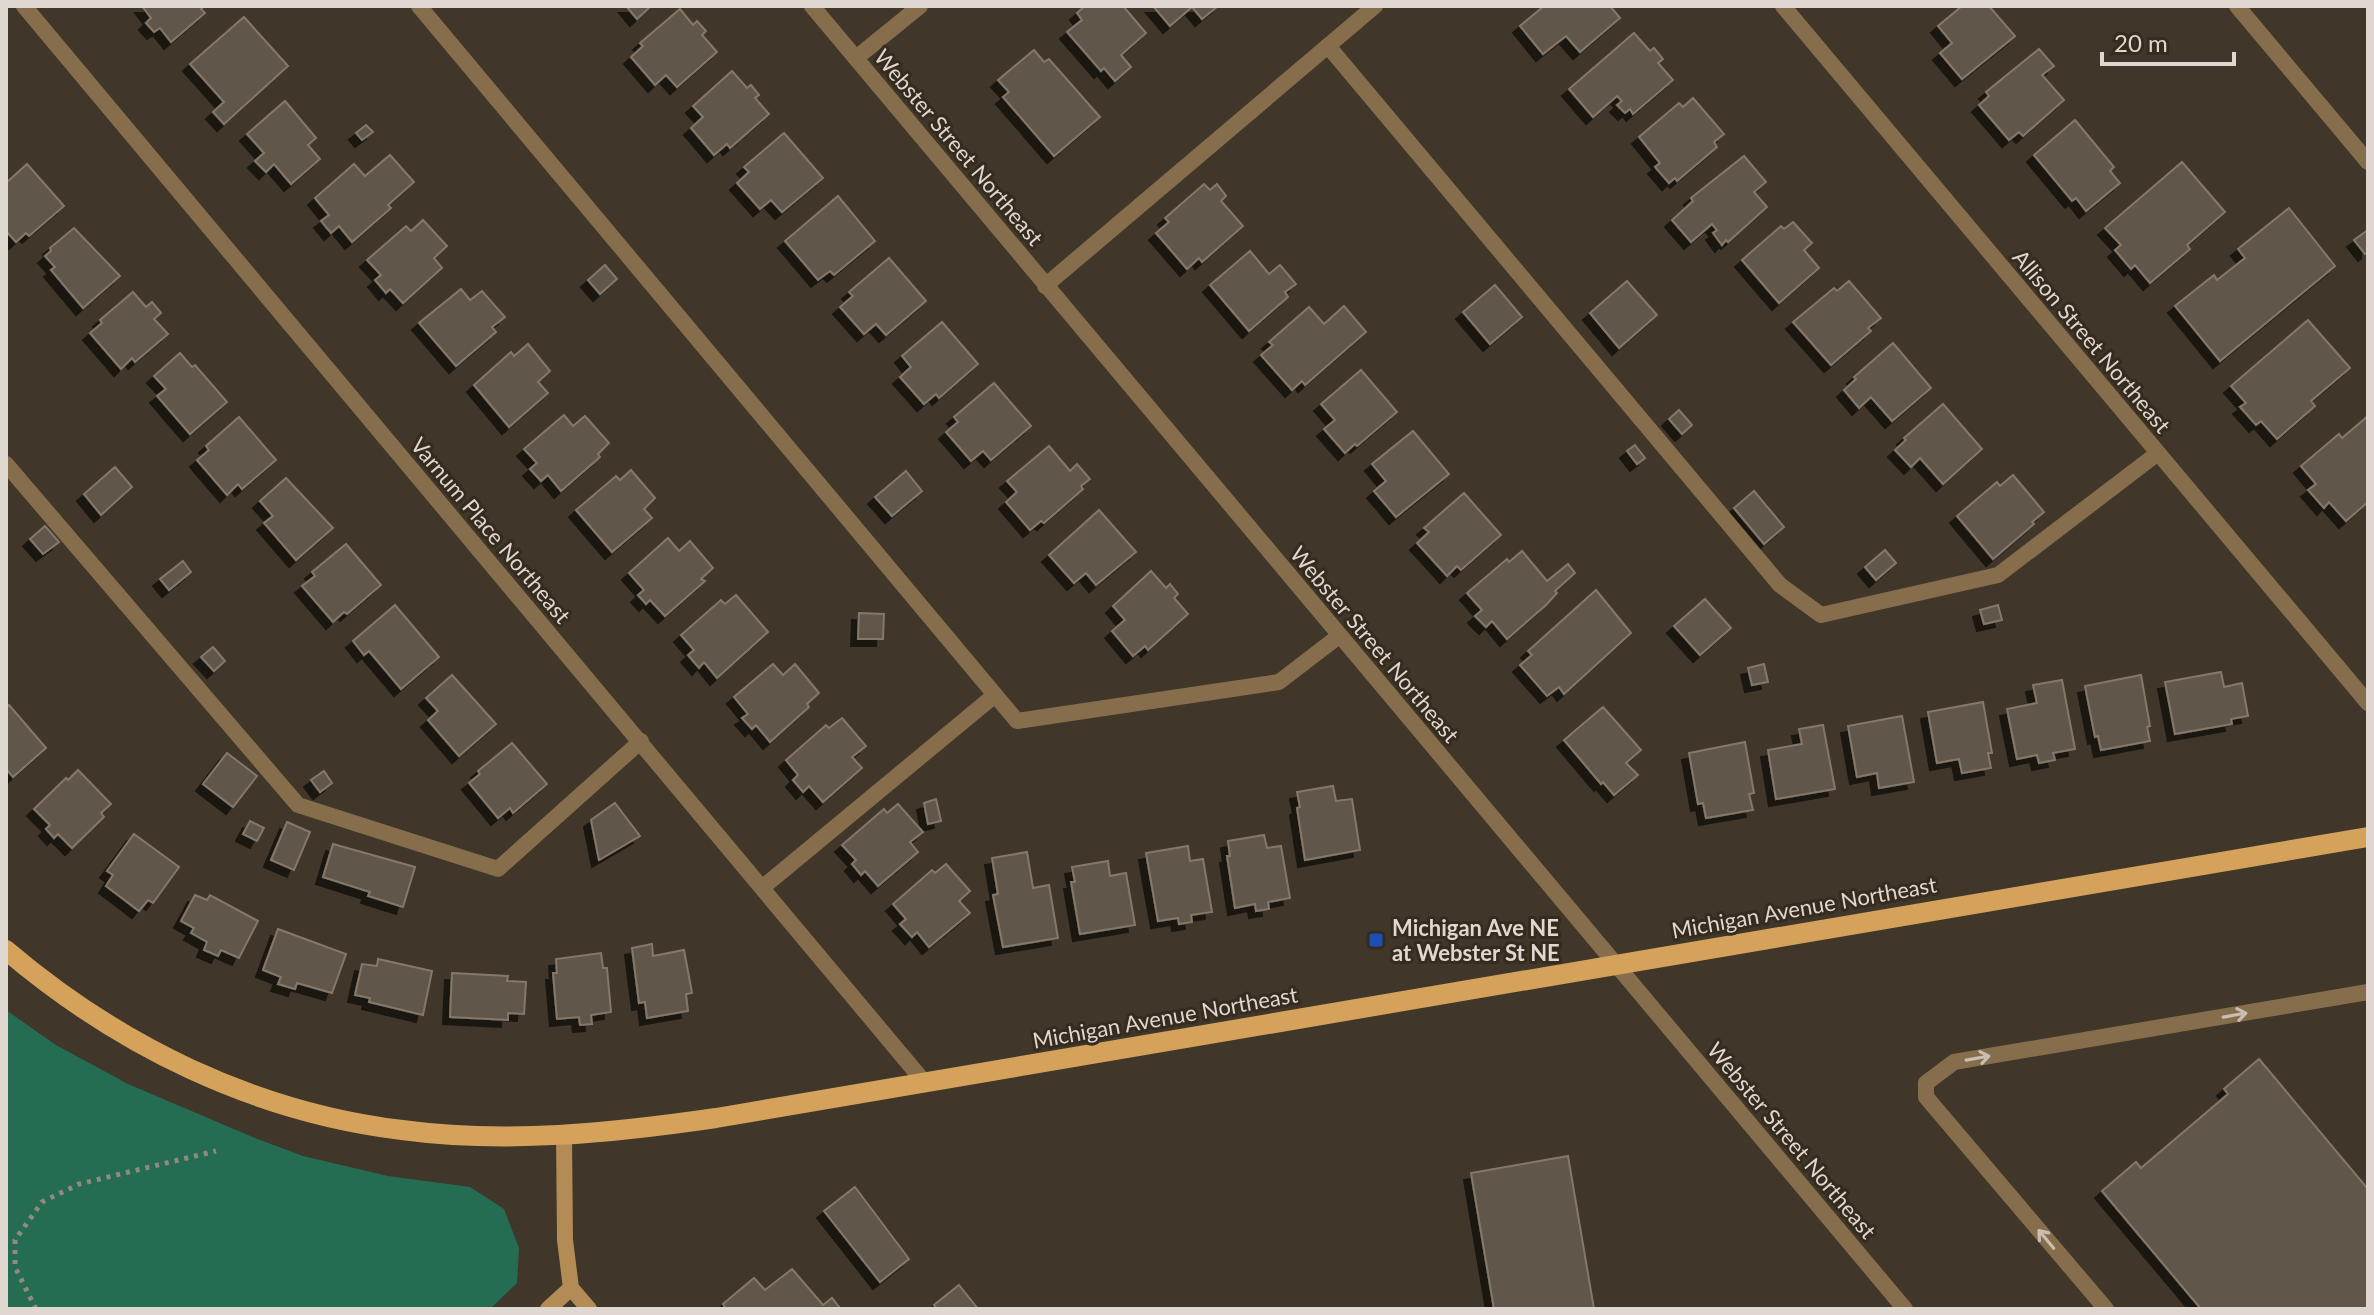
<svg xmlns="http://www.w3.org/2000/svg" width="2374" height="1315" viewBox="0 0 2374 1315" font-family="Lato,sans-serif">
	<defs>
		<filter id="shadow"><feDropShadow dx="-7" dy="7" stdDeviation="0" flood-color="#0009"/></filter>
	</defs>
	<rect width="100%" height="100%" fill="#403629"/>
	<path fill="#246d52" d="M6,1010L56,1045L128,1084L255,1138L303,1156L388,1176L470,1187L504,1209L519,1248L517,1283L490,1309H6Z"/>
	<g fill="#605648" stroke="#84786a" stroke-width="2" filter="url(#shadow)">
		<path d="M142,6H204L201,9L205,13L171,42L160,28L154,32L146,23L151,18Z"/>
		<path d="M626,6H651L637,19Z"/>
		<path d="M1085,6H1123L1146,33L1121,55L1131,67L1115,81L1104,68L1101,71L1067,32L1082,20L1077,13Z"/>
		<path d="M1153,6H1218L1202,19L1192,7L1170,26Z"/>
		<path d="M1544,6H1610L1620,18L1580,52L1566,36L1543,54L1520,26Z"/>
		<path d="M1962,6H1989L2015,36L1962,79L1940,53L1952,43L1938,26Z"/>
		<path d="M680,9L693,25L697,21L706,31L702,35L717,52L677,87L666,75L655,85L631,57L643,46L640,43Z"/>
		<path d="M244,17L288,66L224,124L213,112L224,102L190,64Z"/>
		<path d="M1634,33L1650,51L1654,48L1663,59L1658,63L1673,80L1633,114L1630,109L1625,113L1617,105L1622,101L1617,96L1593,117L1569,89Z"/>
		<path d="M2039,49L2054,66L2042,75L2064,100L2023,136L2019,132L2009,140L1979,105L1989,96L1986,92Z"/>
		<path d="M1034,50L1044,62L1049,59L1100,117L1054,156L1003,97L1009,92L998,80Z"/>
		<path d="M732,71L747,88L751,85L759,95L755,98L769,114L730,148L727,144L714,155L691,128L703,117L693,106Z"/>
		<path d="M1693,98L1724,134L1714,142L1717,147L1677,181L1675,178L1669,183L1655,167L1660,163L1639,137L1679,103L1683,107Z"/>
		<path d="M285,101L316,138L308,145L320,159L291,184L274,164L266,172L255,161L264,153L247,134Z"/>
		<path d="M2075,120L2114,167L2110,171L2120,183L2086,211L2076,198L2072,201L2034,155Z"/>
		<path d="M366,125L373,132L362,140L356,133Z"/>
		<path d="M784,133L823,178L782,212L771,200L760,209L737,183L749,172L744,167Z"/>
		<path d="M390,155L414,182L388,205L391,208L352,242L339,226L331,233L321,221L329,215L315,198L354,164L365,176Z"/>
		<path d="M1744,156L1766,182L1754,192L1767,207L1728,242L1726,240L1722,245L1713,233L1717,230L1712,224L1691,242L1672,220L1693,201L1691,198Z"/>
		<path d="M2182,162L2225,212L2187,245L2190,249L2150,283L2135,265L2131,269L2115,250L2121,245L2105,228Z"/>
		<path d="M27,164L64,206L29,236L26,233L16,242L6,231V183Z"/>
		<path d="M1204,184L1210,190L1217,184L1226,196L1221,201L1243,226L1202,262L1199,258L1187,269L1156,233L1169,222L1165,218Z"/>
		<path d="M838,196L875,241L834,275L830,271L818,280L785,241Z"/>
		<path d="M2289,208L2335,266L2220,361L2175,306L2214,275L2217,280L2245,258L2238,249Z"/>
		<path d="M423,220L447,246L434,258L442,268L403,303L390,289L386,293L375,280L381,275L367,260L406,226L411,231Z"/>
		<path d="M1793,222L1812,243L1804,250L1819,268L1779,303L1742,260L1781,226L1784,229Z"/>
		<path d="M74,228L120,276L83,308L51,270L55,267L45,256L51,251L50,248Z"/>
		<path d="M2368,230V252L2365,254L2354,240Z"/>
		<path d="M1250,251L1269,274L1280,265L1296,284L1285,292L1288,297L1249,331L1210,285Z"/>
		<path d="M889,258L926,301L886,335L876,324L864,334L840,307L853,296L849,292Z"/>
		<path d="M605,265L617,279L600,294L588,280Z"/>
		<path d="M1627,281L1657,315L1619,348L1590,313Z"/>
		<path d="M1849,281L1881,318L1868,328L1871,331L1831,365L1793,322L1834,288L1837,291Z"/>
		<path d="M1495,285L1522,317L1490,344L1463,312Z"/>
		<path d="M461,289L470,300L482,291L505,317L492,327L496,332L456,366L419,323Z"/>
		<path d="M133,292L146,307L152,302L161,313L154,319L168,334L135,362L132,358L121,369L90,333L102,323L100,320Z"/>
		<path d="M1344,306L1366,332L1305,385L1302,381L1292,390L1261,355L1273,345L1269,342L1309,307L1324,324Z"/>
		<path d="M2308,320L2350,368L2311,401L2315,406L2277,439L2261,421L2256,425L2240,407L2246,403L2231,386Z"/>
		<path d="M942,322L978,364L939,398L936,394L924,404L900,377L911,367L902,356Z"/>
		<path d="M1893,343L1931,388L1892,421L1871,397L1859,408L1844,390L1856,379L1854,377Z"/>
		<path d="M528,344L550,371L538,382L548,393L509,427L474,385L511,352L514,356Z"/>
		<path d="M180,353L192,367L195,365L227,402L190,434L157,396L166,389L154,376Z"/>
		<path d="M1361,370L1397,412L1357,446L1355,444L1345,453L1324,429L1335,420L1321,404Z"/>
		<path d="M994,383L1031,426L991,460L983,451L971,461L946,432L958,422L954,417Z"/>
		<path d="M1943,404L1982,449L1943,484L1920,458L1911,467L1895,450L1906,440L1904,438Z"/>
		<path d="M1679,410L1692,425L1682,434L1669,419Z"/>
		<path d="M564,415L573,426L585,416L609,443L598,454L600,457L561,491L548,475L541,481L530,469L537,463L524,449Z"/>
		<path d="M2368,416V502L2346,521L2329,502L2324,508L2308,490L2316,484L2301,466L2339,434L2342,438Z"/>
		<path d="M239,417L276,460L242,489L238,484L227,495L197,460L209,450L206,446Z"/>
		<path d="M1413,431L1449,474L1396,517L1374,491L1386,481L1372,464Z"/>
		<path d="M1635,445L1645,458L1637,464L1627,451Z"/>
		<path d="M1049,446L1070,471L1077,464L1090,479L1081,486L1083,489L1044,523L1041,521L1030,530L1006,502L1017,492L1007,481Z"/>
		<path d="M115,467L132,487L101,515L84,494Z"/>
		<path d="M631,470L655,498L644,509L652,518L612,552L576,510L616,476L620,480Z"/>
		<path d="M906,471L922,491L892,516L875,497Z"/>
		<path d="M2013,475L2044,512L2032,522L2034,524L1993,559L1957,516L1997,482L2000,486Z"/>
		<path d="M286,478L333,528L296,560L264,523L273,516L260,501Z"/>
		<path d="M1754,491L1784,527L1764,544L1734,508Z"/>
		<path d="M1464,493L1501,535L1461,570L1457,566L1447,576L1417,543L1429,532L1424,528Z"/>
		<path d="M1099,510L1136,552L1096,585L1086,573L1074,583L1049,555Z"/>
		<path d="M45,526L59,542L43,554L30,539Z"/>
		<path d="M668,538L679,551L690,541L713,568L701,579L705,581L665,616L650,600L646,604L638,595L644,590L629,573Z"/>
		<path d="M346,544L381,585L347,614L344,612L333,622L302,586L315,576L312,572Z"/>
		<path d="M1885,550L1896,563L1876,580L1865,567Z"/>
		<path d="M1522,551L1547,581L1568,564L1575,573L1555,591L1557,593L1546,605L1507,639L1492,621L1486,627L1475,616L1482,610L1467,593L1507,559L1509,562Z"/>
		<path d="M183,561L191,572L169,590L160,579Z"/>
		<path d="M1151,571L1166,588L1170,584L1178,594L1174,598L1188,614L1148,650L1145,646L1133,656L1112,631L1125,620L1113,606Z"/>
		<path d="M1596,590L1631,633L1564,694L1559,687L1547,696L1520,665L1532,655L1528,651Z"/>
		<path d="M736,595L768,632L717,678L704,662L699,668L688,655L694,650L681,635L721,600L725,604Z"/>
		<path d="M1705,599L1731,628L1700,655L1674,626Z"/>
		<path d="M395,605L439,657L401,689L369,651L364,655L353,641Z"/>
		<path d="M1998,605L2002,620L1984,624L1980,610Z"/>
		<path d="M859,613L884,614L883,639H858Z"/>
		<path d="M213,647L225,661L214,671L201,657Z"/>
		<path d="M773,664L783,675L795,664L819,693L807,704L809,707L770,742L756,725L752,729L742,718L748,714L734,697Z"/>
		<path d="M1764,664L1768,682L1752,685L1748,668Z"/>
		<path d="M2221,672L2224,687L2242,683L2248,716L2231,719L2232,724L2175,734L2165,682Z"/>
		<path d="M452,675L496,724L459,756L428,720L438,711L426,698Z"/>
		<path d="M2141,675L2150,726L2147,727L2150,741L2101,750L2098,736L2095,737L2085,686Z"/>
		<path d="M2062,680L2075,749L2053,753L2055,760L2039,763L2037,755L2017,759L2007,709L2037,703L2033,685Z"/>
		<path d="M1983,702L1992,753H1988L1991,768L1962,773L1959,759L1937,763L1928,712Z"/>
		<path d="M9,705L46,748L13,777L8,771L6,773V708Z"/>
		<path d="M1603,707L1641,750L1626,763L1638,775L1614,795L1603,782L1601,784L1564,740Z"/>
		<path d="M1902,716L1914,782L1879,788L1877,773L1857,777L1848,726Z"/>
		<path d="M842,718L866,746L852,757L862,768L823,802L809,786L803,792L793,780L798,775L786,760L826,725L829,728Z"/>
		<path d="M1823,725L1835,789L1776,799L1768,750L1802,744L1799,729Z"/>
		<path d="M1745,742L1754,793L1749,794L1753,810L1706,818L1703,803L1698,804L1689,753Z"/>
		<path d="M512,743L547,784L513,813L510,808L498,818L469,783L480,774L478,771Z"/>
		<path d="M227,753L257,776L233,807L203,784Z"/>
		<path d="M78,770L111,804L101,813L104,817L72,848L58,834L54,838L46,829L50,825L34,809L66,778L68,780Z"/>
		<path d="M324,771L332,783L320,792L311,780Z"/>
		<path d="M1333,786L1336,801L1352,799L1360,850L1305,860L1297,808L1300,807L1297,792Z"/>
		<path d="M936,799L941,821L928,824L924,803Z"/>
		<path d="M615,803L640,836L599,860L591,820Z"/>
		<path d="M898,804L923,832L910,842L918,852L878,886L865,871L861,875L852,864L856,860L842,845L884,809L887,813Z"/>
		<path d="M250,821L264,828L257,841L243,834Z"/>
		<path d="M287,822L310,832L294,870L271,860Z"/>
		<path d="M134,834L179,867L153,903L148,900L139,911L106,886L113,875L107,871Z"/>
		<path d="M1264,835L1267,848L1281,846L1290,898L1268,902L1269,909L1256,911L1255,904L1235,908L1227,856H1230L1228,841Z"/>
		<path d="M333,844L415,867L403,907L368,896L370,892L323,877Z"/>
		<path d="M1188,846L1190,861L1203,859L1212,912L1191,915L1192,922L1179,924L1178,918L1158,921L1146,853Z"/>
		<path d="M1027,852L1033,888L1049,885L1058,938L1003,947L993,895L998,894L992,858Z"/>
		<path d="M1108,861L1110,876L1126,873L1135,925L1080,934L1071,882H1075L1072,867Z"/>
		<path d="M946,864L970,891L959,901L970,913L929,947L917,932L912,937L900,924L906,919L893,904L932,870L935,873Z"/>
		<path d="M195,895L207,900L210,895L258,921L239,958L221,950L218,956L204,950L207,942L191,933L194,928L181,921Z"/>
		<path d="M278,929L346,954L332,993L297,983L295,989L278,984L281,977L263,970Z"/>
		<path d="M652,944L653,956L684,950L692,993L686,994L688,1011L647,1018L645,1002L639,1003L632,948Z"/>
		<path d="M601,953L603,968H607L611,1012L591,1015L592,1024L580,1025L579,1017L557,1019L553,973H557L556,959Z"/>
		<path d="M378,959L432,971L423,1015L369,1002L370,998L355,995L362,964L377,966Z"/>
		<path d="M452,973L508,976L507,981L526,982L524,1014L508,1013V1020L450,1017Z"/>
		<path d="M2259,1059L2368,1189V1309H2201L2102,1191L2136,1162L2141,1168L2228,1094L2224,1089Z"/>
		<path d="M1568,1156L1594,1309H1494L1471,1173Z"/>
		<path d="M855,1187L909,1259L880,1282L824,1211Z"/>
		<path d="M792,1269L823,1305L832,1298L839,1307L836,1309H726L723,1304L754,1278L765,1290Z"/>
		<path d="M959,1285L978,1309H937L934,1305Z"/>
	</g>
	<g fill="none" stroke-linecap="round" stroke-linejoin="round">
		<path stroke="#928a7f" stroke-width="5" stroke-dasharray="4 6" stroke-linecap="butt" d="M36,1309L15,1267V1240L42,1202L79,1184L216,1151"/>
		<g stroke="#866e4d" stroke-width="16">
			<path d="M419,6L1017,721L1279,682L1339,636"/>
			<path d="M2237,6L2368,162"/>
			<path d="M1328,46L1780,585L1821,615L1998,575L2158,453"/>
			<path d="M1045,286L1375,6"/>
			<path d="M6,464L298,805L498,869L641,741"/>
			<path d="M763,887L995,695"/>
			<path d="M2106,1309L1926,1097V1083L1954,1062L2368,992"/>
		</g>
		<g stroke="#866e4d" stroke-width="16">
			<path d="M24,6L925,1083"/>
			<path d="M812,6L1905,1309"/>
			<path d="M1783,6L2368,703"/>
			<path d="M856,58L920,6"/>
		</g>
		<g stroke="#b28b55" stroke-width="16">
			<path d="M564,1135L565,1240L571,1288L589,1309"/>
			<path d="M548,1309L571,1288"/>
		</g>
		<path stroke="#d4a25a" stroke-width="20" d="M6,950C119,1046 254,1112 402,1130C505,1144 613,1133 716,1118L2368,837"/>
	</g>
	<defs><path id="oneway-shaft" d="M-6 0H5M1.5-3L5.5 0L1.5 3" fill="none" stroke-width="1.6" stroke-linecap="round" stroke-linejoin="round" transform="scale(2)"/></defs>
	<g stroke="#c9beaf">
		<use href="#oneway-shaft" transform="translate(2235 1015) rotate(-10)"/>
		<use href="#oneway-shaft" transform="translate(1978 1058) rotate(-10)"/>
		<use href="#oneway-shaft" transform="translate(2046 1239) rotate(-130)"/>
	</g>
	<rect fill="#1a4fb4" stroke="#352c1f" stroke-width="3" x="1368" y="932" width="16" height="16" rx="4"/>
	<g text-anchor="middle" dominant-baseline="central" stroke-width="6" stroke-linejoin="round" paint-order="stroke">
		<g font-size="22" fill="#dfd8d0" stroke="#352c1f">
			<text transform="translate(959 147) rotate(50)">Webster Street Northeast</text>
			<text transform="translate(2092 341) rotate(50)">Allison Street Northeast</text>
			<text transform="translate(491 530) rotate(50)">Varnum Place Northeast</text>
			<text transform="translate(1375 644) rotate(50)">Webster Street Northeast</text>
			<text transform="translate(1804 907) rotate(-10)">Michigan Avenue Northeast</text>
			<text transform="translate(1165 1017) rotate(-10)">Michigan Avenue Northeast</text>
			<text transform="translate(1792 1140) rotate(50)">Webster Street Northeast</text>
		</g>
		<g font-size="22" font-weight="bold" fill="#dfd8d0" stroke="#352c1f" text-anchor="start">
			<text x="1392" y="927">Michigan Ave NE<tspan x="1392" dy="25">at Webster St NE</tspan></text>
		</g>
	</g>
	<rect width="2374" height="1315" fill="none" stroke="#dfd8d0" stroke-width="16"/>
	<path d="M2102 52v12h132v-12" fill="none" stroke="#dfd8d0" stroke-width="4"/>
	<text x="2114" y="52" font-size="24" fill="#dfd8d0" stroke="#352c1f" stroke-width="6" paint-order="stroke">20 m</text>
</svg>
